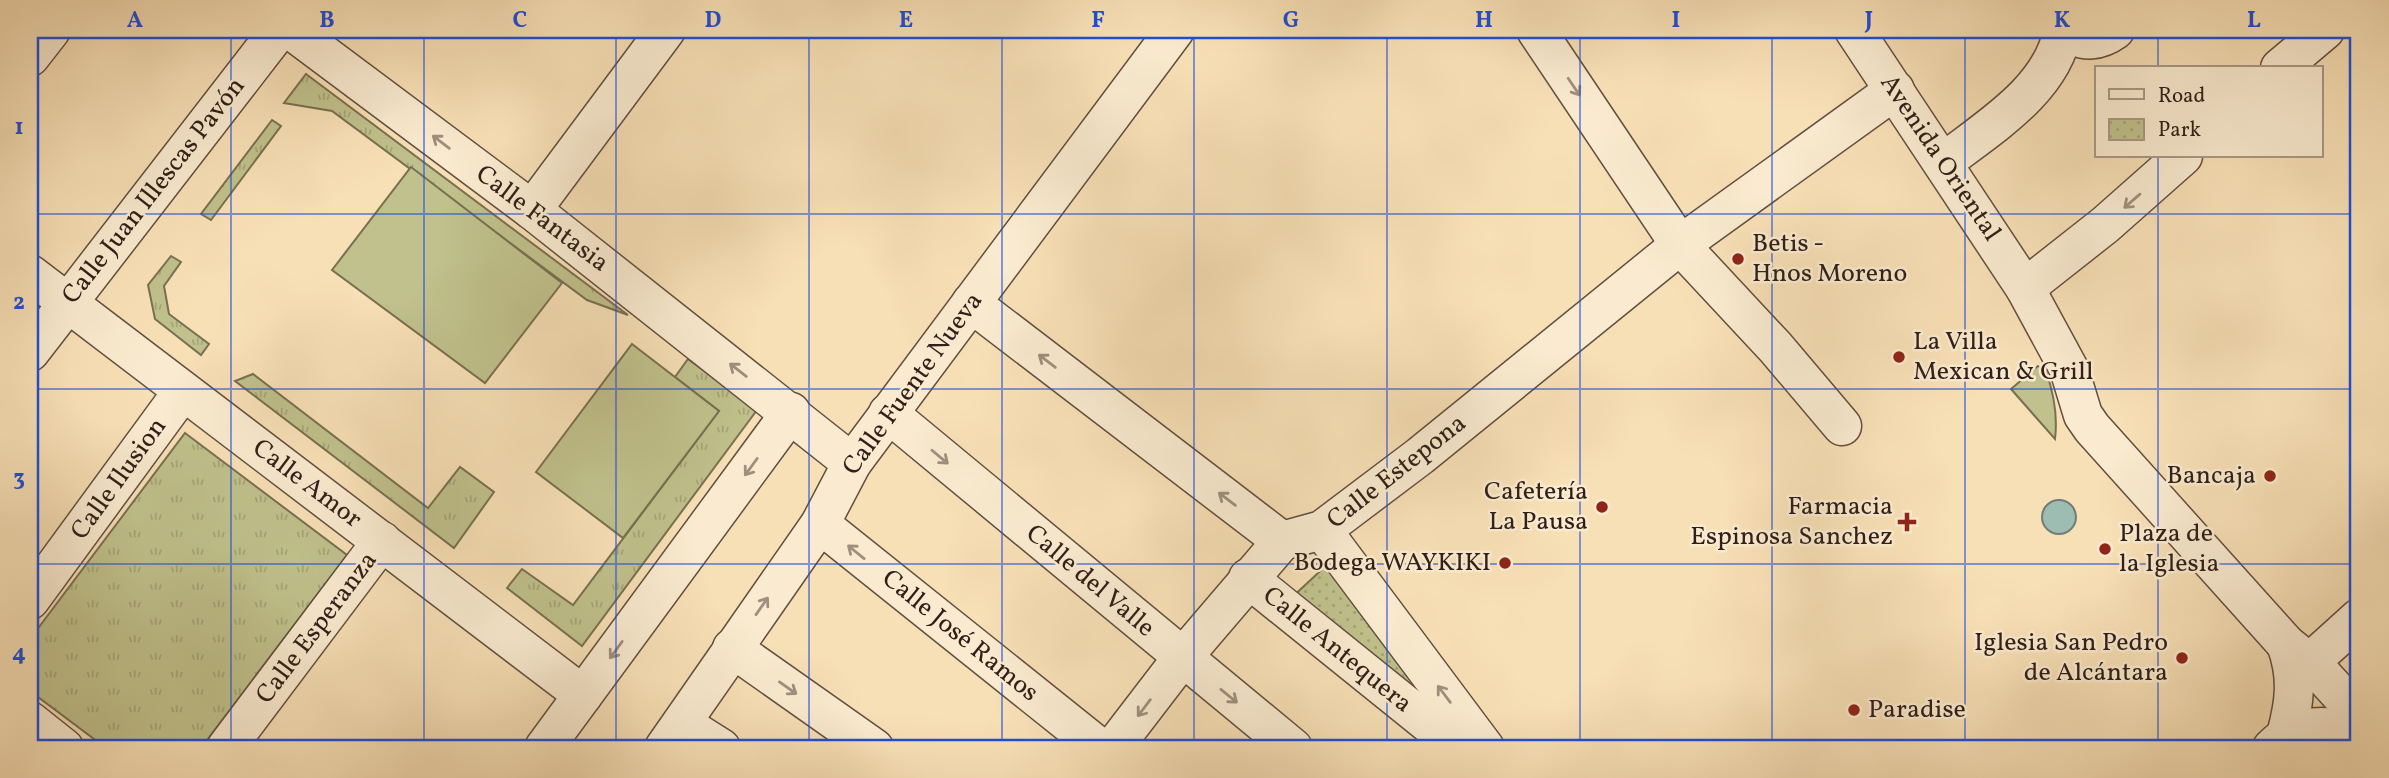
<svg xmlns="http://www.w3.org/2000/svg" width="2389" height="778" viewBox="0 0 2389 778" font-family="Vollkorn,serif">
	<defs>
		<pattern id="grass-tufts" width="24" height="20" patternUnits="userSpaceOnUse" patternTransform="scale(1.75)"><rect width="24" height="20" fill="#c0c18c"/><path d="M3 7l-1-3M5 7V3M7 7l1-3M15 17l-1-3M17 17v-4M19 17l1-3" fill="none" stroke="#a5a578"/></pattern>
		<pattern id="park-dots" width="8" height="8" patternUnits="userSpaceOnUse" patternTransform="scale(1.75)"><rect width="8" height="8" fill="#c0c18c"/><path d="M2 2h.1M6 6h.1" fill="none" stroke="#a5a578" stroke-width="1.8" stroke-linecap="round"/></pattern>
	</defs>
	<rect width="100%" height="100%" fill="#f8e0b6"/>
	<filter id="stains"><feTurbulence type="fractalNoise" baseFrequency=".00286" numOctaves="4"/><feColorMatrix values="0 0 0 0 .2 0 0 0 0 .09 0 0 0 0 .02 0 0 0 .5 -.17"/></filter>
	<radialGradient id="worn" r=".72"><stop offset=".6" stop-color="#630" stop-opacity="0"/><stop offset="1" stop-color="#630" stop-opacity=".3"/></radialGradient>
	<g fill="url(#grass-tufts)" stroke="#787052" stroke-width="2">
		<path d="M306,74L628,315L587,300L332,111L284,103Z"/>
		<path d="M272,120L281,126L211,220L201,214Z"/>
		<path d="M171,256L181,262L164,286L169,314L209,344L201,355L155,319L148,285Z"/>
		<path d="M688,359L757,410L582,646L507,588L522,569L573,605L719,411L675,377Z"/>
		<path d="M253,374L428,508L460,467L494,492L454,548L235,381Z"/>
		<path d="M185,433L347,555L201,748H106L30,691V639Z"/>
	</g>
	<path fill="url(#park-dots)" stroke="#787052" stroke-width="2" d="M1331,561L1443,704L1431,716L1288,601Z"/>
	<g fill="#c0c18c" stroke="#787052" stroke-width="2">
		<path d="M411,167L562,283L485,383L332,270Z"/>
		<path d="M632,344L719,411L623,538L536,472Z"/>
		<path d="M2038,366L2046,371C2054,394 2058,415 2055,439L2011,389Z"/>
	</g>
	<circle fill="#9dbdb2" stroke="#717e75" stroke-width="2" cx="2059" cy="517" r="17"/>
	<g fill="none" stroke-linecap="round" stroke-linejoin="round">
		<g stroke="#624f40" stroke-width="41">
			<g id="minor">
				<path d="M291,30L532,210L852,463"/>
				<path d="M1536,30L1680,245L1776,348L1842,426"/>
				<path d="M1854,30L2025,288L2069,369L2083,415L2092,428L2286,644L2316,668L2359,715"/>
				<path d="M2069,30C2082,45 2101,40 2115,30"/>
				<path d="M30,57L51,30"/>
				<path d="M2280,68L2325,30"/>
				<path d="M1944,162C1989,127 2052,90 2063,30"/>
				<path d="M532,210L666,30"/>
				<path d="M30,274L583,695"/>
				<path d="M2025,288L2105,225L2183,156"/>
				<path d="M971,303L1282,541"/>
				<path d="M30,352L279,30"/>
				<path d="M888,413L1293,748"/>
				<path d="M820,524L1100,748"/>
				<path d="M1322,530L1485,748"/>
				<path d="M1248,578L1459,748"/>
				<path d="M30,600L183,391"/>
				<path d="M2286,644C2298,677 2295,702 2286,735"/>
				<path d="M732,648L874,748"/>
				<path d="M2316,668L2317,656L2359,618"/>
				<path d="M30,721L64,748"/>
				<path d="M683,724L721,748"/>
				<path d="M226,748L382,541"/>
				<path d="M544,748L791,412"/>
				<path d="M664,748L820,524L852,463L1175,30"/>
				<path d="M1113,748L1182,658L1282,541L1322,530L1420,456L1680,245L1895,90"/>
				<path d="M2272,748C2295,724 2331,720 2359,739"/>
			</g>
		</g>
		<use href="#minor" stroke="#faebd0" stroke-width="38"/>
	</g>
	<defs><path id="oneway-shaft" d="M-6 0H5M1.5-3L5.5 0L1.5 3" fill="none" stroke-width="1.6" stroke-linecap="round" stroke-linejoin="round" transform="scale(1.75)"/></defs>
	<g stroke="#9f8f7e">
		<use href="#oneway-shaft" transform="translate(1574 87) rotate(56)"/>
		<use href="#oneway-shaft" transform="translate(441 142) rotate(-143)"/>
		<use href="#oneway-shaft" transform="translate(2132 201) rotate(139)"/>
		<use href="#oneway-shaft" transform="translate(1047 361) rotate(-143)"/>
		<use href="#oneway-shaft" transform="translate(738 370) rotate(-142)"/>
		<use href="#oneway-shaft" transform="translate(940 457) rotate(40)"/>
		<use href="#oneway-shaft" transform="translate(751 467) rotate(126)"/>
		<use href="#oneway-shaft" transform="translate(1227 499) rotate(-143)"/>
		<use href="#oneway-shaft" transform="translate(856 552) rotate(-141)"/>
		<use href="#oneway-shaft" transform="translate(762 606) rotate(-55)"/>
		<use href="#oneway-shaft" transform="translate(616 650) rotate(126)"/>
		<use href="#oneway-shaft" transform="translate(788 688) rotate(35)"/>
		<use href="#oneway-shaft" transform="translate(1444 694) rotate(-127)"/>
		<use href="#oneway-shaft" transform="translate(1229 696) rotate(39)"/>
		<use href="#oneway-shaft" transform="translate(1144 708) rotate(127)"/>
	</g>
	<path fill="none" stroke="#1d4ed8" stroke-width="2" stroke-opacity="0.55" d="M231,30V748M424,30V748M616,30V748M809,30V748M1002,30V748M1194,30V748M1387,30V748M1580,30V748M1772,30V748M1965,30V748M2158,30V68M2158,156V748M30,214H2359M30,389H2359M30,564H2359"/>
	<g fill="#8f2418" stroke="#faebd0" stroke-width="2.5">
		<circle cx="1738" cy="259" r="7"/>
		<circle cx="1899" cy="357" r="7"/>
		<circle cx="2270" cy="476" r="7"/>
		<circle cx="1602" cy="507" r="7"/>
		<path d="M1903.5 511.5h7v7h7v7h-7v7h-7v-7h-7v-7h7z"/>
		<circle cx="2105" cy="549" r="7"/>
		<circle cx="1505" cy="563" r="7"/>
		<circle cx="2182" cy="658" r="7"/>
		<circle cx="1854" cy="710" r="7"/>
	</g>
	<g text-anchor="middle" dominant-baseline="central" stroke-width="5" stroke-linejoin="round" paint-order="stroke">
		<g font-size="26" fill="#301f19" stroke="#faebd0">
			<text transform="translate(1940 158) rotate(56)">Avenida Oriental</text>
			<text transform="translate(154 191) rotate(-52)">Calle Juan Illescas Pavón</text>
			<text transform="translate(542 219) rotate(37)">Calle Fantasia</text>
			<text transform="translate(913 384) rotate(-54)">Calle Fuente Nueva</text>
			<text transform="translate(1397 472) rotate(-38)">Calle Estepona</text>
			<text transform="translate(119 479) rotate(-54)">Calle Ilusion</text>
			<text transform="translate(307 484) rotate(37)">Calle Amor</text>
			<text transform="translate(1090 581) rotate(40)">Calle del Valle</text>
			<text transform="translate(317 628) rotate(-53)">Calle Esperanza</text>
			<text transform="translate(960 636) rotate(39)">Calle José Ramos</text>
			<text transform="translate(1337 650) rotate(39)">Calle Antequera</text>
		</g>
		<g font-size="26" fill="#301f19" stroke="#faebd0" text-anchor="end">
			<text x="1752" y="244" text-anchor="start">Betis -<tspan x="1752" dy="30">Hnos Moreno</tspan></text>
			<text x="1913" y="342" text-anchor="start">La Villa<tspan x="1913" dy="30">Mexican &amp; Grill</tspan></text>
			<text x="2256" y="476">Bancaja</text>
			<text x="1588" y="492">Cafetería<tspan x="1588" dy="30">La Pausa</tspan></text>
			<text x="1893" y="507">Farmacia<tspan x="1893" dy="30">Espinosa Sanchez</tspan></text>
			<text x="2119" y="534" text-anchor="start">Plaza de<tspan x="2119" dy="30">la Iglesia</tspan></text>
			<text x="1491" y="563">Bodega WAYKIKI</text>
			<text x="2168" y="643">Iglesia San Pedro<tspan x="2168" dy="30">de Alcántara</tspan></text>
			<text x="1868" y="710" text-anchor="start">Paradise</text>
		</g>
	</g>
	<rect width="2389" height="778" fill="none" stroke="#f8e0b6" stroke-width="77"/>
	<rect x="2095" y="66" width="228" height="91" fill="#faebd0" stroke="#a99987" stroke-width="2"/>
	<rect x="2109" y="89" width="35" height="10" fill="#faebd0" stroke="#a99987" stroke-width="2"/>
	<text x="2158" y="102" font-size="21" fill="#301f19">Road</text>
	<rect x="2109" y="119" width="35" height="21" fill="url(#park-dots)" stroke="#a99987" stroke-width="2"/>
	<text x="2158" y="136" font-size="21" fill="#301f19">Park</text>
	<rect x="38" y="38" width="2312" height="702" fill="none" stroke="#1d4ed8" stroke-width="2.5"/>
	<g font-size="23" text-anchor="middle" font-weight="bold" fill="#1d4ed8">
		<text x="135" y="27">A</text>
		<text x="327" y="27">B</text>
		<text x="520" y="27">C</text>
		<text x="713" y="27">D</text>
		<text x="906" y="27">E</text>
		<text x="1098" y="27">F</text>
		<text x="1291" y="27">G</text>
		<text x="1484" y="27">H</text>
		<text x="1676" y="27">I</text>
		<text x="1869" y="27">J</text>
		<text x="2062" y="27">K</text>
		<text x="2254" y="27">L</text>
		<text x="19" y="134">1</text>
		<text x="19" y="309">2</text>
		<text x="19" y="485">3</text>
		<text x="19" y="660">4</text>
	</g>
	<rect width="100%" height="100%" filter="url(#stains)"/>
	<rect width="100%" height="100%" fill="url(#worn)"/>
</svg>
